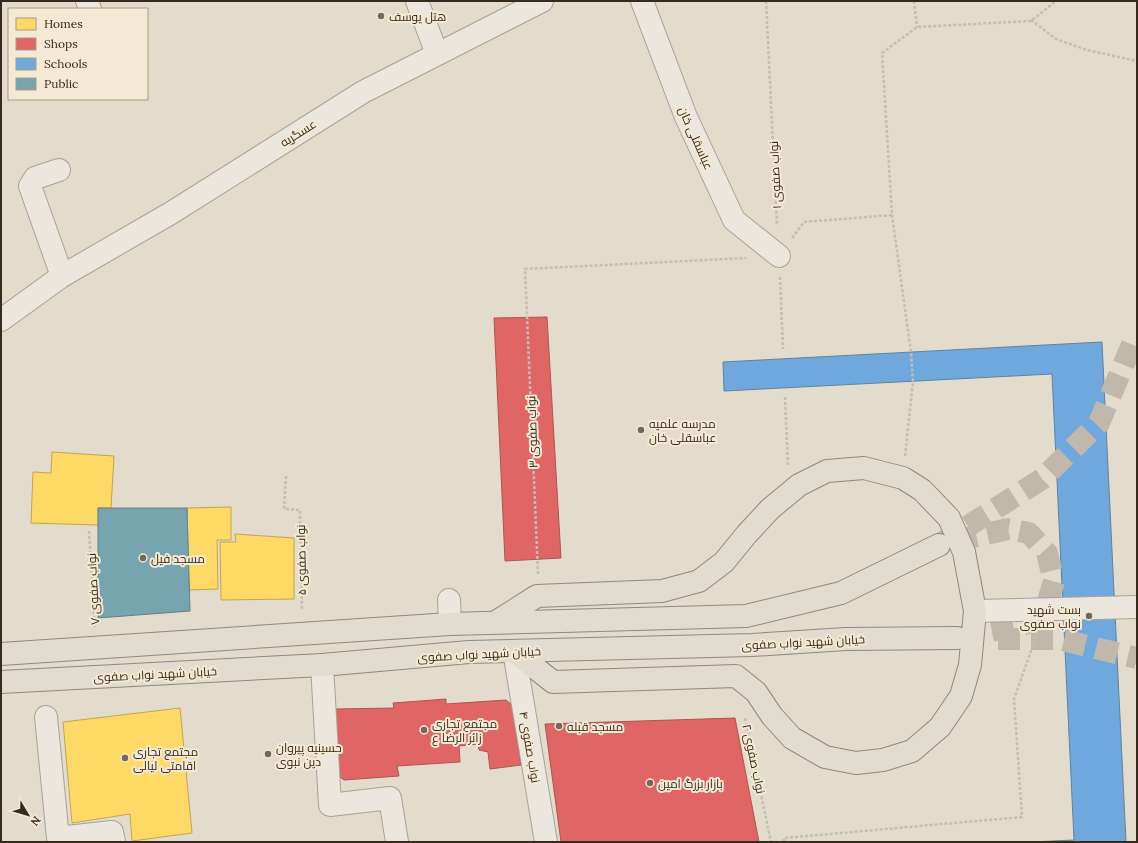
<svg xmlns="http://www.w3.org/2000/svg" width="1138" height="843" viewBox="0 0 1138 843" font-family="Lora,Cairo,serif">
	<rect width="100%" height="100%" fill="#e3dccd"/>
	<g fill="#ffd966" stroke="#c3a450">
		<path d="M52,452L114,456L111,508H98V525L31,523L33,472L51,473Z"/>
		<path d="M231,507V540H217L218,589L189,590L187,508Z"/>
		<path d="M235,534L294,538V599L221,600L220,542H236Z"/>
		<path d="M180,708L192,833L132,841L130,814L72,823L63,722Z"/>
	</g>
	<g fill="#e06666" stroke="#ad5450">
		<path d="M547,317L561,558L505,561L494,318Z"/>
		<path d="M446,699V704L506,700L512,705L521,765L490,769L488,752L479,750L478,744L459,746L460,762L397,766L399,776L344,780L337,775L335,709L394,708L393,703Z"/>
		<path d="M735,718L759,842H561L545,724Z"/>
	</g>
	<path fill="#6fa8dc" stroke="#5e82a3" d="M1102,342L1126,842H1031L1074,840L1052,374L724,391L723,362Z"/>
	<path fill="#76a5af" stroke="#638084" d="M98,508H187L190,611L98,618Z"/>
	<g fill="none" stroke-linecap="round" stroke-linejoin="round">
		<g stroke="#c0b8aa" stroke-width="22" stroke-dasharray="22 11" stroke-linecap="butt">
			<path d="M955,541L1008,529L1029,533L1047,553L1054,581L1046,608L1025,624L957,638"/>
			<path d="M940,544L1042,479L1099,423L1136,335"/>
			<path d="M998,639H1058L1137,658"/>
		</g>
		<g stroke="#a8a196" stroke-width="24">
			<g id="minor">
				<path d="M87,1L90,9"/>
				<path d="M417,1L437,54"/>
				<path d="M642,1L686,117L734,220L779,256"/>
				<path d="M59,170L35,178L30,186L62,276"/>
				<path d="M1,320L62,276L171,213L363,92L542,1"/>
				<path d="M449,600L450,624"/>
				<path d="M975,611L1137,607"/>
				<path d="M514,651L546,842"/>
				<path d="M322,665L330,805L390,798L397,842"/>
				<path d="M46,717L58,838L112,832L114,842"/>
			</g>
		</g>
		<g stroke="#8e877d" stroke-width="24">
			<g id="major">
				<path d="M496,622L537,596L662,591L699,581L724,562L746,535L770,509L799,485L827,471L864,468L903,478L922,490L949,518L964,552L975,611L970,665L961,696L940,727L912,751L883,760L856,763L825,757L792,738L772,716L756,692L736,676L553,682L514,651"/>
				<path d="M1,654L450,624L746,616L841,593L939,545"/>
				<path d="M1,682L322,665L469,652L752,645L846,639L957,638"/>
			</g>
		</g>
		<g stroke="#c4bdb5" stroke-width="2.5" stroke-dasharray="3 2" stroke-linecap="butt">
			<path d="M766,1L777,226"/>
			<path d="M914,1L917,27"/>
			<path d="M1031,20L1056,39L1087,50L1137,61"/>
			<path d="M792,238L804,222L892,215"/>
			<path d="M780,277L783,349"/>
			<path d="M785,397L788,467"/>
			<path d="M905,456L913,382L911,352L892,215L882,53L917,27L1031,21L1056,1"/>
			<path d="M286,476L284,509L300,510L302,611"/>
			<path d="M89,531L95,627"/>
			<path d="M538,574L525,269L746,258"/>
			<path d="M745,718L771,842"/>
			<path d="M784,842V838L1022,817L1014,699L1038,631"/>
		</g>
		<use href="#minor" stroke="#ebe6de" stroke-width="22"/>
		<use href="#major" stroke="#e2dcd0" stroke-width="22"/>
	</g>
	<g fill="#73685b" stroke="#f4e9d3" stroke-width="1.5">
		<circle cx="381" cy="16" r="4"/>
		<circle cx="641" cy="430" r="4"/>
		<circle cx="143" cy="558" r="4"/>
		<circle cx="1089" cy="616" r="4"/>
		<circle cx="559" cy="726" r="4"/>
		<circle cx="424" cy="730" r="4"/>
		<circle cx="268" cy="754" r="4"/>
		<circle cx="125" cy="758" r="4"/>
		<circle cx="650" cy="783" r="4"/>
	</g>
	<g text-anchor="middle" dominant-baseline="central" stroke-width="4" stroke-linejoin="round" paint-order="stroke">
		<g font-size="12" fill="#36291e" stroke="#f4e9d3" text-anchor="start">
			<text x="389" y="16">هتل یوسف</text>
			<text x="649" y="423">مدرسه علمیه<tspan x="649" dy="14">عباسقلی خان</tspan></text>
			<text x="151" y="558">مسجد فیل</text>
			<text x="1081" y="609" text-anchor="end">بست شهید<tspan x="1081" dy="14">نواب صفوی</tspan></text>
			<text x="432" y="723">مجتمع تجاری<tspan x="432" dy="14">زائر الرضا ع</tspan></text>
			<text x="567" y="726">مسجد قبله</text>
			<text x="276" y="747">حسینیه پیروان<tspan x="276" dy="14">دین نبوی</tspan></text>
			<text x="133" y="751">مجتمع تجاری<tspan x="133" dy="14">اقامتی لیالی</tspan></text>
			<text x="658" y="783">بازار بزرگ امین</text>
		</g>
		<g font-size="12" fill="#36291e" stroke="#f4e9d3">
			<text transform="translate(298 133) rotate(-32)">عسگریه</text>
			<text transform="translate(696 138) rotate(66)">عباسقلی خان</text>
			<text transform="translate(775 175) rotate(-93)">نواب صفوی ۱</text>
			<text transform="translate(532 432) rotate(-92)">نواب صفوی ۳</text>
			<text transform="translate(301 560) rotate(-91)">نواب صفوی ۵</text>
			<text transform="translate(93 589) rotate(-93)">نواب صفوی ۷</text>
			<text transform="translate(803 642) rotate(-3)">خیابان شهید نواب صفوی</text>
			<text transform="translate(479 654) rotate(-3)">خیابان شهید نواب صفوی</text>
			<text transform="translate(155 674) rotate(-3)">خیابان شهید نواب صفوی</text>
			<text transform="translate(530 747) rotate(80)">نواب صفوی ۴</text>
			<text transform="translate(754 759) rotate(78)">نواب صفوی ۲</text>
		</g>
	</g>
	<rect width="1138" height="843" fill="none" stroke="#36291e" stroke-width="4"/>
	<rect x="8" y="8" width="140" height="92" fill="#f4e9d3" stroke="#a89c8b"/>
	<rect x="16" y="18" width="20" height="12" fill="#ffd966" stroke="#a89c8b"/>
	<text x="44" y="28" font-size="12" fill="#36291e">Homes</text>
	<rect x="16" y="38" width="20" height="12" fill="#e06666" stroke="#a89c8b"/>
	<text x="44" y="48" font-size="12" fill="#36291e">Shops</text>
	<rect x="16" y="58" width="20" height="12" fill="#6fa8dc" stroke="#a89c8b"/>
	<text x="44" y="68" font-size="12" fill="#36291e">Schools</text>
	<rect x="16" y="78" width="20" height="12" fill="#76a5af" stroke="#a89c8b"/>
	<text x="44" y="88" font-size="12" fill="#36291e">Public</text>
	<g transform="translate(28 815) rotate(128)" stroke="#f4e9d3" stroke-width="3" paint-order="stroke">
	<path d="M0-3L7 15L0 10L-7 15Z" fill="#36291e"/>
	<text y="-6" font-size="11" font-weight="bold" text-anchor="middle" fill="#36291e">N</text>
	</g>
</svg>
